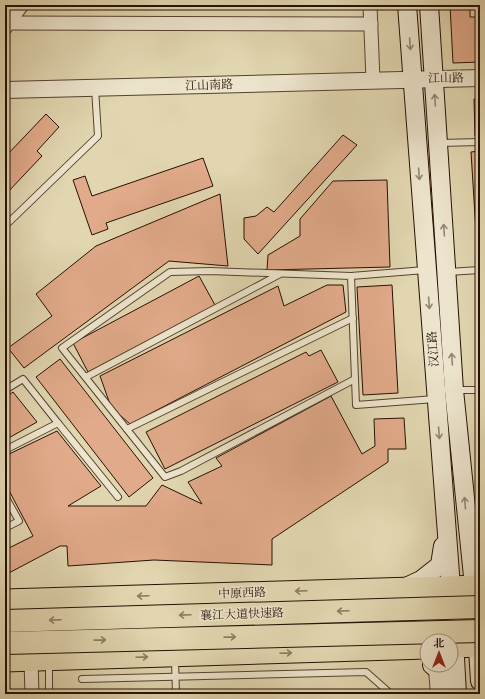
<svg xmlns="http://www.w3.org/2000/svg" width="485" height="699" viewBox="0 0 485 699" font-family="'IM FELL Great Primer','Noto Serif SC',serif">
	<rect width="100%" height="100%" fill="#e1d6b0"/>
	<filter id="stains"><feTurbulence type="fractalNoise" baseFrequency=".005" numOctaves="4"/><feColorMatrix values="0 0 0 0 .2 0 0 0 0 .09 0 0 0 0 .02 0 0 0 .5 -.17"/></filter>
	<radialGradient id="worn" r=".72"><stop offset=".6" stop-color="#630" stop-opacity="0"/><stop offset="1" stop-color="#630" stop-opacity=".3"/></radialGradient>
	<g fill="#e1aa8a" stroke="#261003">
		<path d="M450,5H470V17H480V62L453,63Z"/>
		<path d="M474,99H480V136H475Z"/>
		<path d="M46,114L59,127L37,151L42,156L5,195V157Z"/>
		<path d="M343,135L357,145L258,254L244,239V218L256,216L267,207L274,212Z"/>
		<path d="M480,151V264H478L471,152Z"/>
		<path d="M203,158L213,186L106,223L108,229L92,235L73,180L85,176L92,196Z"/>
		<path d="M387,180L390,267L267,270L268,255L300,236V219L333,181Z"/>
		<path d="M220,194L228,266L169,261L24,368L8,348L52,316L36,294L96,246Z"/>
		<path d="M199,276L215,305L88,372L73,343Z"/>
		<path d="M327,285H343L346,312L130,424L111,407L100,376L278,286L284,306Z"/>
		<path d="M392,285L398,393L363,395L357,287Z"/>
		<path d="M321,350L338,382L165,469L146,432L306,352L309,356Z"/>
		<path d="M60,359L153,478L129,497L36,377Z"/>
		<path d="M13,392L37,422L5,440V398Z"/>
		<path d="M331,396L362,454L375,446L374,419L404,418L406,449H388V462L272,539V565L154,560L68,566L67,546H60L5,575V550L33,536L5,483V456L57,431L101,486L68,506H146L162,485L202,504L188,482L222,466L216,458Z"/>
	</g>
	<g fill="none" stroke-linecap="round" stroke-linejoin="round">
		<g stroke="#55422e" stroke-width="8">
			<g id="service">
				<path d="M440,143L480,142"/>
				<path d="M5,226L98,136L95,88"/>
				<path d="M448,272L480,270"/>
				<path d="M351,276L425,270"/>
				<path d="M86,377L280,274"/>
				<path d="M355,379L181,471L165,477L62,348L170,272L210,271L351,276L356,405L435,399"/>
				<path d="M5,390L23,379L58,423"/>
				<path d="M456,390H480"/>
				<path d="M127,429L353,318"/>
				<path d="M5,450L58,423L118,497"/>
				<path d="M5,496L19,521L5,528"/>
				<path d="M175,660L176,694"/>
				<path d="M49,664V694"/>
				<path d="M82,679L366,672L391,694"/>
			</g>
		</g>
		<g stroke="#55422e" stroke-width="15">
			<g id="minor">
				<path d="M370,5L373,80"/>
				<path d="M8,23L371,24"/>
				<path d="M5,28L22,5"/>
				<path d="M31,660L32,694"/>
			</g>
		</g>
		<g stroke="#55422e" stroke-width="18">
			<g id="tertiary">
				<path d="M5,90L480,78"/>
				<path d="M437,669L439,694"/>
			</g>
		</g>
		<g stroke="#261003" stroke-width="20">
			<g id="secondary">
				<path d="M407,5L451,587L457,694"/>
				<path d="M429,5L454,390L474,586L480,681"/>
				<path d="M404,588L421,580L440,565L443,546"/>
				<path d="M432,665L452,680L455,692"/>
			</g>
		</g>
		<g stroke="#261003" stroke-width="23">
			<g id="primary">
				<path d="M5,600L480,586"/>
				<path d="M451,647L480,646"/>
				<path d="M5,661L427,648"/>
			</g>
		</g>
		<use href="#service" stroke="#ece4cc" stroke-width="6"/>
		<use href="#minor" stroke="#ece4cc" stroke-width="13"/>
		<use href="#tertiary" stroke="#ece4cc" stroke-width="16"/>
		<use href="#secondary" stroke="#ece4cc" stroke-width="18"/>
		<use href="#primary" stroke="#e1d6b0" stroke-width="21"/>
		<g stroke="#261003" stroke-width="24" stroke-linecap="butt">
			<g id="trunk-bridge">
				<path d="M5,621L480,607"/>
				<path d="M5,643L480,631"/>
			</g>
		</g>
		<use href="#trunk-bridge" stroke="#e1d6b0" stroke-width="22"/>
	</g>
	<defs><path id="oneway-shaft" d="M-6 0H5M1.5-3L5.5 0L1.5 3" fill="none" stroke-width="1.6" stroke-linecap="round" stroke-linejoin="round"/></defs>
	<g stroke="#938572">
		<use href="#oneway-shaft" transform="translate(410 44) rotate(86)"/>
		<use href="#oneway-shaft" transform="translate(435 100) rotate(-94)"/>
		<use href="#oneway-shaft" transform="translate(419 174) rotate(86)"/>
		<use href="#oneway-shaft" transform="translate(444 230) rotate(-94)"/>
		<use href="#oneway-shaft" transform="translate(429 303) rotate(86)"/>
		<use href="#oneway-shaft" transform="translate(452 359) rotate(-94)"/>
		<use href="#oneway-shaft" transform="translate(439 433) rotate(86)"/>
		<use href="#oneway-shaft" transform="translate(465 503) rotate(-95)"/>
	</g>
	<g stroke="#8d7d62">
		<use href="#oneway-shaft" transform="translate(301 591) rotate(178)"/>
		<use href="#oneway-shaft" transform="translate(143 596) rotate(178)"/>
		<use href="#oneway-shaft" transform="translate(343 611) rotate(178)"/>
		<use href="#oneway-shaft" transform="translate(185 615) rotate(178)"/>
		<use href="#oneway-shaft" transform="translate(55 620) rotate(178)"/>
		<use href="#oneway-shaft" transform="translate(230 637) rotate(-1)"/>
		<use href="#oneway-shaft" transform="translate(100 640) rotate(-1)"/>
		<use href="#oneway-shaft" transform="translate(286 653) rotate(-2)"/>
		<use href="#oneway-shaft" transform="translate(142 657) rotate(-2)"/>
	</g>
	<g text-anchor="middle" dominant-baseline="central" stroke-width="3" stroke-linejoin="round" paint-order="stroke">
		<g font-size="12" fill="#261003" stroke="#ece4cc">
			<text transform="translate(446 78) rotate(-1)">江山路</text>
			<text transform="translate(209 85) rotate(-2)">江山南路</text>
			<text transform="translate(433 349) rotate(-94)">汉江路</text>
			<text transform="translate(242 593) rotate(-2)">中原西路</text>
			<text transform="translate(242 614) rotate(-2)">襄江大道快速路</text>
		</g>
	</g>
	<rect width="485" height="699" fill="none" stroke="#e1d6b0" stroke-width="20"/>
	<rect x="6" y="6" width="473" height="687" fill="none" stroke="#261003" stroke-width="2"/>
	<rect x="10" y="10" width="465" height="679" fill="none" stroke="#261003"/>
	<g transform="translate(439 653)"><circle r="19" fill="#ece4cc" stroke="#9d8f7c"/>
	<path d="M0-3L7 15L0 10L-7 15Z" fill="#8f2418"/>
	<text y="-6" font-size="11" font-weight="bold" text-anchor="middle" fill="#261003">北</text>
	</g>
	<rect width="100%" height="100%" filter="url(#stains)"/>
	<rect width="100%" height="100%" fill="url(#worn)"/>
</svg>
